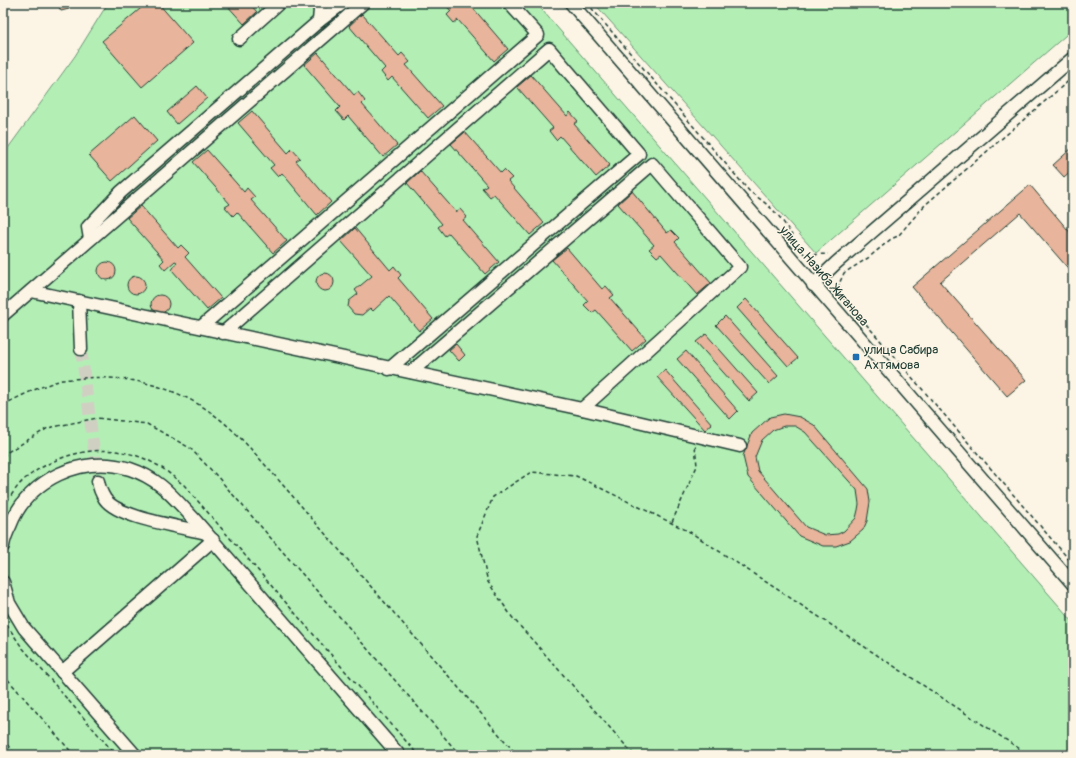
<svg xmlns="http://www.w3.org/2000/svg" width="1076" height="758" viewBox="0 0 1076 758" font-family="Pangolin,sans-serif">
	<rect width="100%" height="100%" fill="#fcf5e5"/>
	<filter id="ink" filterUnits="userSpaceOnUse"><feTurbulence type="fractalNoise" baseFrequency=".025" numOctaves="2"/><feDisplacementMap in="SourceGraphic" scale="8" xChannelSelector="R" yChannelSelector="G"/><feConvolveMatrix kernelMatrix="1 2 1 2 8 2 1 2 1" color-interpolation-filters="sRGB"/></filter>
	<g filter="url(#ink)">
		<g fill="#b3efb5" stroke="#699674">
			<path d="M108,3H536L1073,622V755H3V155L75,56Z"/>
			<path d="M594,3H1073V29L816,253Z"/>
		</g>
		<g fill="#e8b49b" stroke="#1f3d34" fill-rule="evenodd">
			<path d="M57,3H72L69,9L61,11Z"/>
			<path d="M147,3H158L193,43L142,87L102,41Z"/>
			<path d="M225,3H249L257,12L244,24Z"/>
			<path d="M444,3H478L473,8L508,49L494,61L458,20L454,23L447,15L451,11Z"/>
			<path d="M362,14L399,56L402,53L410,62L406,65L442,106L428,118L392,77L388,81L381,72L385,68L349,26Z"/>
			<path d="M318,53L354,95L358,92L365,101L362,104L397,145L383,157L348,116L344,120L336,111L340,107L304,65Z"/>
			<path d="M531,75L567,116L570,112L578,121L574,124L610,165L596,177L560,136L556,140L549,131L553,128L517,87Z"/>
			<path d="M197,86L207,98L177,124L167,112Z"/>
			<path d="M252,111L288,153L292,149L300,158L296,161L331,202L317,215L282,173L278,177L270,168L274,165L238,123Z"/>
			<path d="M135,115L157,141L112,181L89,155Z"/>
			<path d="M465,132L501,173L504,170L512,178L508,181L544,223L530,235L494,194L490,197L482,188L487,185L451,144Z"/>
			<path d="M1073,147V169L1064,177L1053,165Z"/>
			<path d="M207,150L244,192L247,188L255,197L251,200L287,241L273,253L237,212L233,216L225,207L230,204L193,162Z"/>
			<path d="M420,171L456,212L460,209L467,217L463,220L499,262L485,274L449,233L445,236L438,227L442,224L407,183Z"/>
			<path d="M1030,185L1073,236V274L1020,213L940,282L1026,380L1007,396L912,287Z"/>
			<path d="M632,191L667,233L671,230L679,238L675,242L711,283L697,295L661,254L657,257L649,249L654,245L618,204Z"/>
			<path d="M141,206L178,248L181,245L189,253L185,257L221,298L207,310L172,270L177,262L175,261L165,270L160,264L164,260L127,218Z"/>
			<path d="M355,228L390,270L394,266L401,275L398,278L433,319L419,331L389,296L373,311L370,308L362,315L354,314L348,307L349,301L358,294L355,290L372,276L341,241Z"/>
			<path d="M567,248L602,289L606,286L614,295L610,298L646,339L632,351L596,310L592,313L584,305L588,301L552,260Z"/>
			<circle cx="107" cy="271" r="9"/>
			<circle cx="325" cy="282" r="9"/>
			<circle cx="136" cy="285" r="9"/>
			<circle cx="160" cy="304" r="9"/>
			<path d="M746,299L798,358L788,366L737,308Z"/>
			<path d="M725,316L778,376L769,384L716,325Z"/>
			<path d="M706,334L758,393L749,401L696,342Z"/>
			<path d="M456,344L465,355L459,361L449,350Z"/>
			<path d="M686,351L738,411L730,419L677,359Z"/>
			<path d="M665,370L712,424L705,430L657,377Z"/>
			<path d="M784,414L800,417L814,425L868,489L870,502L867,521L863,530L850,541L836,546H823L799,536L748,477L743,456L752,433L770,417ZM784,426H795L805,432L857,490L859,504L858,510L856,518L844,531L838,534L825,535L806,527L758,471L755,457L762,440L773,430Z"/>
		</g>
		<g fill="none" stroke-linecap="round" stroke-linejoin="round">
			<path stroke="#d0d0c2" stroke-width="12" stroke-dasharray="12 6" stroke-linecap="butt" d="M81,349L98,481"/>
			<g stroke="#1f3d34" stroke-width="15">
				<g id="minor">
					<path d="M571,3L1073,584"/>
					<path d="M319,21L343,3"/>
					<path d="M239,39L279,3"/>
					<path d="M90,239L88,227L121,192L319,21L320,10L318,3"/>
					<path d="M813,285L836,263L1073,58"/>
					<path d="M31,291L582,409L740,446"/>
					<path d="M79,301L81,349"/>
					<path d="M3,315L363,3"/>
					<path d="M201,327L538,35L509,3"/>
					<path d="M223,333L549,49L639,154L389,369"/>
					<path d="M411,372L652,164L740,267L582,409"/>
					<path d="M98,481C99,487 101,493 105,499C118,518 183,527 206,533"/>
					<path d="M3,546C4,539 7,532 10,526C28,479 82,454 130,469C160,479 173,497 194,519L399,755"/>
					<path d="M3,582L9,603L24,628L135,755"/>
					<path d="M62,672L213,540"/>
				</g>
			</g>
			<g stroke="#1f3d34" stroke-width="1.5" stroke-dasharray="4 3" stroke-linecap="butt">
				<path d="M587,3L750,192C764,201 777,212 786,226C793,236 797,245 805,255L828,254"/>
				<path d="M1073,77L925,205L898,236L891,239L868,258L844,273L839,284L841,295L1073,564"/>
				<path d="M3,405C22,395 41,386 62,380C68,379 76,379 83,378C130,375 179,387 217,417C239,434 257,456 276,477L517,755"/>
				<path d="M3,457L6,453L48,428L97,418L147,424L190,448L215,474L460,755"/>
				<path d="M3,507C10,498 17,485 26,478C63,449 115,440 157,465C167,470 175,479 184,485L418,755"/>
				<path d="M672,522L697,466L695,445"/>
				<path d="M3,619L21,646L116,755"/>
				<path d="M3,674L74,755"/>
				<path d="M3,740L16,755"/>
				<path d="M634,755L512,617L488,582L477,536L493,497L531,472L576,476L690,532L1029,755"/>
			</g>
			<use href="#minor" stroke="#fcf5e5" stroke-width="12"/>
		</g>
	</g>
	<rect fill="#1f6fb2" stroke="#fcf5e5" stroke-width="1.5" x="852" y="353" width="8" height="8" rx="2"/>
	<g text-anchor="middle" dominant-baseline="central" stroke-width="3" stroke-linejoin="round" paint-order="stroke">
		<g font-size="13" fill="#1f3d34" stroke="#fcf5e5">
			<text transform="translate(824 276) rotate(49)">улица Назиба Жиганова</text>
		</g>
		<g font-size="13" fill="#1f3d34" stroke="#fcf5e5" text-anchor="start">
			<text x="864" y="350">улица Сабира<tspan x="864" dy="15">Ахтямова</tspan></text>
		</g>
	</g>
	<rect width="1076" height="758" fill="none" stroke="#fcf5e5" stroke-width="16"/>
	<rect x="8" y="8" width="1060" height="742" fill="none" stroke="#1f3d34" stroke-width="1.5" filter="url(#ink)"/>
</svg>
